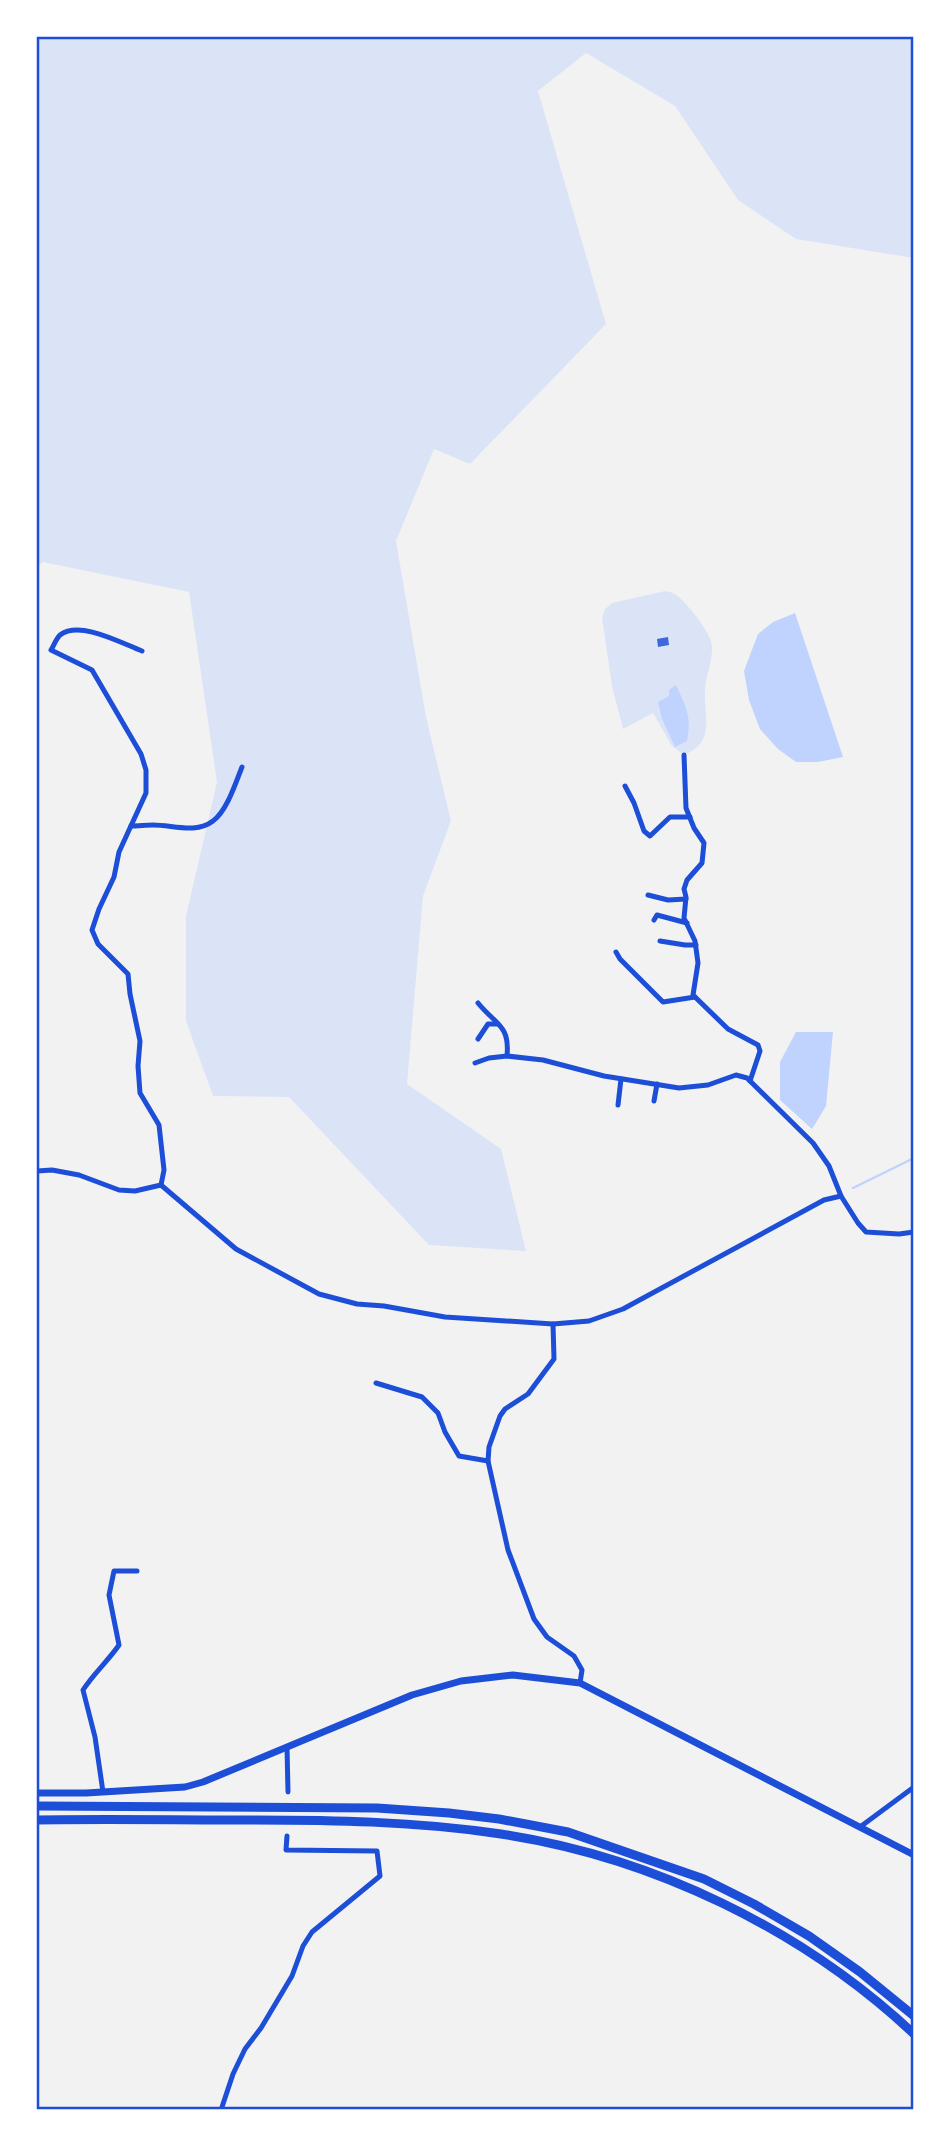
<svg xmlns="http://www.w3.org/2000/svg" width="951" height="2147" viewBox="0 0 951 2147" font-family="'Fira Sans',sans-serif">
	<rect width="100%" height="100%" fill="#f2f2f2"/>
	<g fill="#dbe4f7">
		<path d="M37,37H914V258L796,239L738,200L675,106L586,53L538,91L606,324L470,464L434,449L396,541L426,717L451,821L423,896L407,1084L501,1149L526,1251L429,1245L289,1097L213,1096L186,1021V916L217,782L189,592L43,562L37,568Z"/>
		<path d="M665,591C670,592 675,593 679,597C689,606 711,633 712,646C713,660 706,675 705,689C703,715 717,742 684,755L672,746L653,713L623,729L612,686L602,618L605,609L612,603Z"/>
	</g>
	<g fill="#bfd3fe">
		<path d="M795,613L843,757L818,762H796L778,749L760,729L749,700L744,671L758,634L773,622Z"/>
		<path d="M676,685C686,707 692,716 687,741L675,747L662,719L658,702L669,696V690Z"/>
		<path d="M796,1032H833L826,1106L812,1129L780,1100V1062Z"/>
	</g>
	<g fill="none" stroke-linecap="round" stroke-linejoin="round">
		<path stroke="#bfd3fe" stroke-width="2.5" d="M853,1188L914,1158"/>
	</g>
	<path fill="#3d67dc" d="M668,637L669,645L658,647L657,639Z"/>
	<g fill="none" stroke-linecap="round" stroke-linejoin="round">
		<g stroke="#1d4ed8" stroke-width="5">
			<path d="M142,651C121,643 80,620 60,635C56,639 54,645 51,650L92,670L141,754L146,770V793L119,852L114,877L99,909L92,930L98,944L128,974L130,994L140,1041L138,1066L140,1093L159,1125L164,1170L161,1185"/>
			<path d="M684,755L686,808L694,828L704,843L702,863L687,880L684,889L686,897L684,918L695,941L698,963L693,995L728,1029L758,1045L760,1051L750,1081"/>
			<path d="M625,786L634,803L644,831L650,836L670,817H690"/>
			<path d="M131,826C138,826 146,825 153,825C173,825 196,834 213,821C227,811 236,782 242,767"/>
			<path d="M648,895L668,900L686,899"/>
			<path d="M654,920L657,915L687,923"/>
			<path d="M660,941L685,945H696"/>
			<path d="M616,952L620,959L663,1002L695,997"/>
			<path d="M478,1003C496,1025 510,1025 507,1056"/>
			<path d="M478,1039L488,1024H498"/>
			<path d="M475,1063L489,1058L507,1056L543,1060L604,1076L679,1088L708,1085L736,1075L747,1078L813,1143L829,1166L841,1196L858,1223L866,1232L899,1234L914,1232"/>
			<path d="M654,1101L657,1084"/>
			<path d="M618,1105L621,1079"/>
			<path d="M37,1171L52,1170L79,1175L119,1190L135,1191L161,1185L236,1249L319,1294L357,1304L384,1306L445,1317L553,1324L589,1321L623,1309L824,1200L841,1196"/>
			<path d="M376,1383L422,1397L438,1413L445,1432L459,1456L488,1461L508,1550L534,1619L547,1637L574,1656L582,1670L580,1683"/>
			<path d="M488,1461L489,1447L500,1416L505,1409L528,1394L554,1359L553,1324"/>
			<path d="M287,1747L288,1792"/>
			<path d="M103,1792L95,1737L83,1690C94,1673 108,1661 119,1645L109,1595L114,1571H137"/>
			<path d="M860,1827L914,1787"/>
			<path d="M221,2110L233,2074L245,2049L261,2028L292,1976L303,1946L312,1932L380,1876L377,1851L286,1850L287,1836"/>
		</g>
		<path stroke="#1d4ed8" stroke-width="7" d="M37,1793H86L185,1787L203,1782L412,1695L461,1681L513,1675L580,1683L914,1855"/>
		<g stroke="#1d4ed8" stroke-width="9">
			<path d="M37,1806L377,1808L449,1813L499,1819L568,1832L704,1879L754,1904L809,1936L860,1972L914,2016"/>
			<path d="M37,1820C105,1819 174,1820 243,1820C329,1820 415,1821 501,1834C653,1857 802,1929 914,2034"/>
		</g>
	</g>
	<rect width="951" height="2147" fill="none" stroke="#ffffff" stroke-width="77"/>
	<rect x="38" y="38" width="874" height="2070" fill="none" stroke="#1d4ed8" stroke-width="2.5"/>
</svg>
